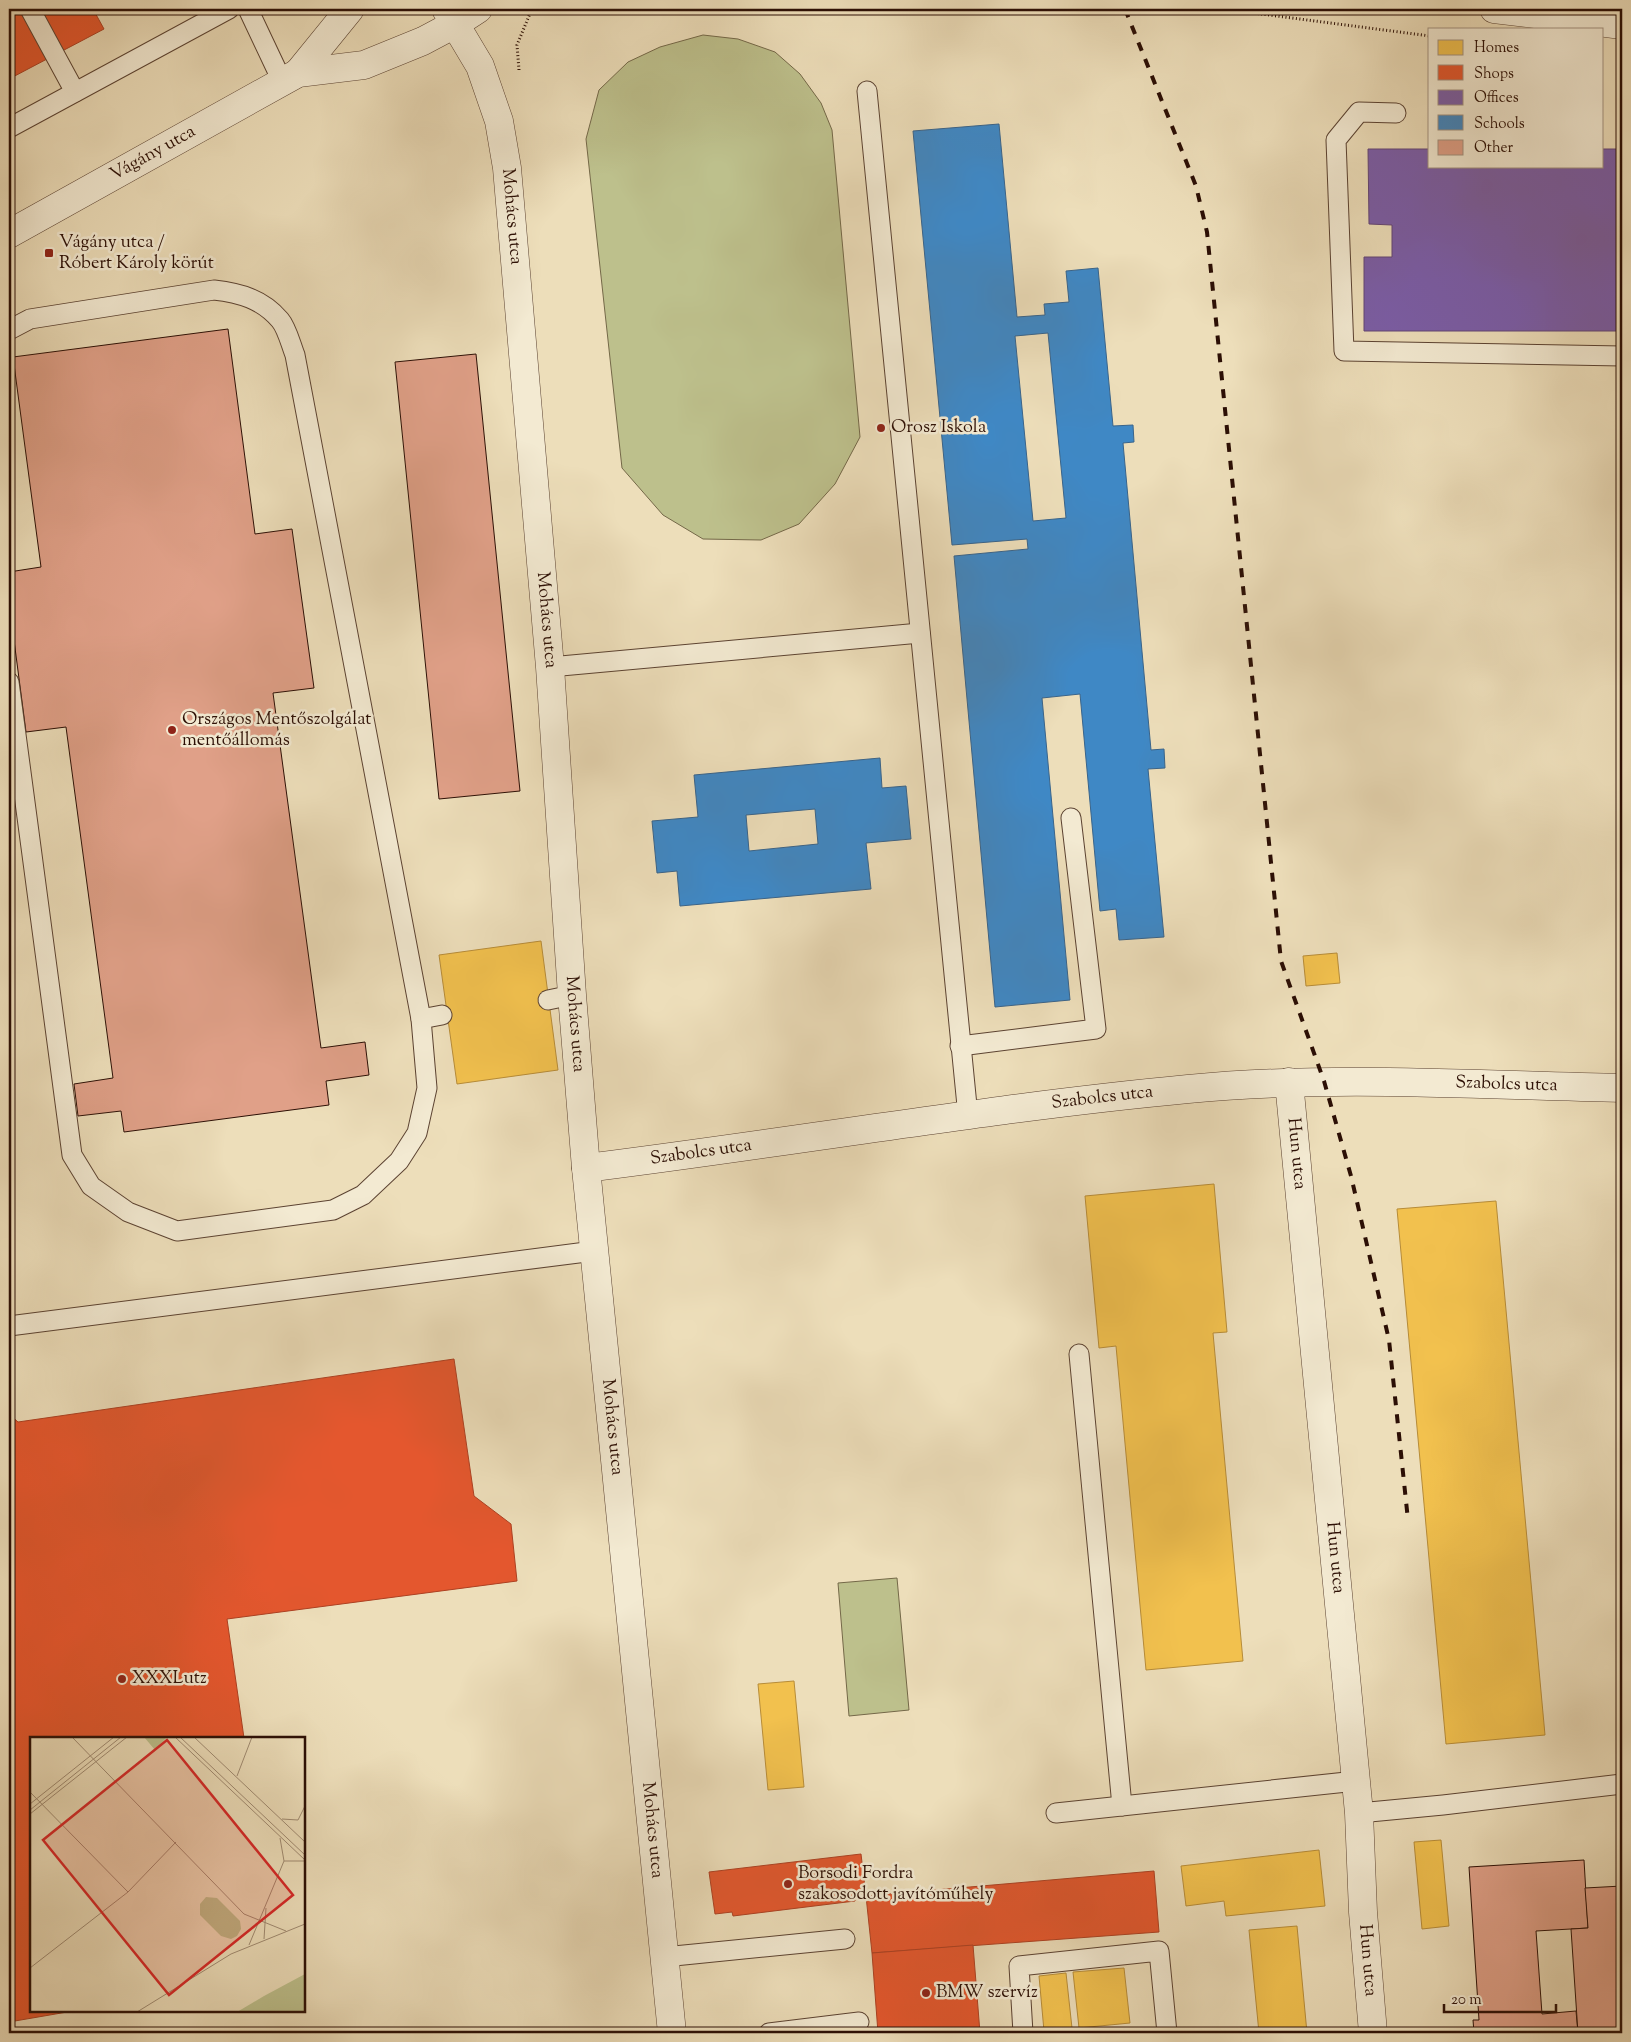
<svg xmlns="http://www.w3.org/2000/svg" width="1631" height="2042" viewBox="0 0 1631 2042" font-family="'Sorts Mill Goudy',serif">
	<rect width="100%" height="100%" fill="#eddeba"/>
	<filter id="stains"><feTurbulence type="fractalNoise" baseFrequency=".004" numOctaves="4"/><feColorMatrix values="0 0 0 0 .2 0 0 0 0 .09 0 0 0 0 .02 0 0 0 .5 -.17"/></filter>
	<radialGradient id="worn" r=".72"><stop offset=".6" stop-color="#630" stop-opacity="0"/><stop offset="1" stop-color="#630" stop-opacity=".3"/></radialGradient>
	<g fill="#bdc08c" stroke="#746848">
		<path d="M703,35L738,39L775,52L800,74L821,103L832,130L860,437L835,484L799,524L761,540L703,539L663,515L622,468L586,139L599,90L628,62L660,47Z"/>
		<path d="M897,1578L909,1710L849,1716L838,1583Z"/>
	</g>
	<g fill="#f2c14e" stroke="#b78c38">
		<path d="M541,941L558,1070L457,1084L439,955Z"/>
		<path d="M1337,953L1340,983L1306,986L1303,956Z"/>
		<path d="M1214,1184L1227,1332L1213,1333L1243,1661L1146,1670L1116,1346L1099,1348L1085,1196Z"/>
		<path d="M1496,1201L1545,1735L1446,1744L1397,1209Z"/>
		<path d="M794,1681L804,1787L768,1790L758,1684Z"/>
		<path d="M1441,1840L1449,1926L1422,1929L1414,1842Z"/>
		<path d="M1319,1850L1325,1906L1226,1916L1224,1901L1186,1906L1181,1866Z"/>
		<path d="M1297,1926L1307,2033H1259L1249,1930Z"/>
		<path d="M1124,1968L1130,2023L1079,2028L1073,1972Z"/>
		<path d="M1066,1973L1072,2028L1044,2031L1039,1976Z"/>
	</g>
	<g fill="#e4572e" stroke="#ad4122">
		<path d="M9,9H93L104,29L9,79Z"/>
		<path d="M454,1359L474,1496L511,1524L517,1581L227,1619L244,1738H31V2011H73L9,2022V1414L18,1422Z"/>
		<path d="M861,1854L866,1896L855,1897V1901L733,1916L732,1912L715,1914L709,1872Z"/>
		<path d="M1154,1871L1159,1932L872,1953L866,1896Z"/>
		<path d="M973,1945L980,2033H878L872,1953Z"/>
	</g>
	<path fill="#7b5ea7" stroke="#634676" d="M1368,149H1430V166H1602V149H1622V331H1364V257H1392V225L1369,224Z"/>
	<g fill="#3f88c5" stroke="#39648b" fill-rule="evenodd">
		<path d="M999,124L1017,317L1045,315L1044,304L1069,302L1066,271L1098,268L1113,426L1133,425L1134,442L1123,443L1151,750L1164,749L1165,768L1148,769L1164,937L1119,940L1116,909L1100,911L1080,694L1042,698L1070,1000L995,1007L954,556L1028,549L1027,539L952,545L913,131ZM1048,333L1066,518L1033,521L1015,336Z"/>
		<path d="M880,758L882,788L906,786L911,839L866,843L871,889L680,906L677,871L657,873L652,821L698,817L694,775ZM815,809L818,844L749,851L746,815Z"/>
	</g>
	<g fill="#e0a088" stroke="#2c0f05">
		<path d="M228,329L255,534L292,529L314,688L273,693L321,1048L365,1042L369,1075L326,1081L329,1105L124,1132L121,1111L78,1116L74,1084L113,1078L66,727L26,732L9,602V572L41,567L13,357Z"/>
		<path d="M476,354L520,791L439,799L395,362Z"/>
		<path d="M1584,1860L1588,1928L1536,1931L1542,2014L1576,2011L1578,2033H1474L1473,2020H1479L1469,1867Z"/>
		<path d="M1622,1886V2033H1578L1571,1929L1588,1928L1585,1888Z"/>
	</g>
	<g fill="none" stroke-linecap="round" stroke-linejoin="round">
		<g stroke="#5c4332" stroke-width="21">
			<g id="service">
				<path d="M30,9L75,92"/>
				<path d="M248,9L282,81"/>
				<path d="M867,91L968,1116"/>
				<path d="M1396,113L1359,112L1336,140L1344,351L1622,356"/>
				<path d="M9,128L229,9"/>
				<path d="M9,330L30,319L214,290C240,293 262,299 280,320C287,328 291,345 295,355L421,1019L427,1088L417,1133L399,1161L363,1195L333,1210L177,1231L128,1212L91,1186L72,1155L9,682"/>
				<path d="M550,667L920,633"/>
				<path d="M548,1000L572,995"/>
				<path d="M421,1019L442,1015"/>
				<path d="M960,1046L1096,1029L1071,818"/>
				<path d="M9,1326L594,1251"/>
				<path d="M1079,1354L1122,1806"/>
				<path d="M1056,1813L1356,1781"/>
				<path d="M1359,1813L1443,1805L1622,1784"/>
				<path d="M664,1957L845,1939"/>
				<path d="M769,2033L859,2022"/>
				<path d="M1023,2033L1019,1966L1159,1951L1167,2033"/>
			</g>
		</g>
		<g stroke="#5c4332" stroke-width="29">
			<g id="minor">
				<path id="s1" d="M446,9L480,66L499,121L507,168L550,667L572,995L586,1168L672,2033"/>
				<path id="s2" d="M1289,1082L1359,1813L1363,1912L1373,2033"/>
				<path id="s3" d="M586,1168C787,1143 987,1108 1188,1089C1332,1075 1478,1085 1622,1088"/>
			</g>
		</g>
		<g stroke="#5c4332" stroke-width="29">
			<g id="tertiary">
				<path d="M1494,9L1622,25"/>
				<path d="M298,73L350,9"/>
				<path id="s4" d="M9,234L298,73L364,65L423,41L455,24L478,9"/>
			</g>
		</g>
		<g stroke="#2c0f05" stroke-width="3" stroke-dasharray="1 2.5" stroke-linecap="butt">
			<path d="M1223,9L1430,36"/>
			<path d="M519,70L517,45L531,11L534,9"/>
		</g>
		<use href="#service" stroke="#f3ead2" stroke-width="19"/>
		<use href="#minor" stroke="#f3ead2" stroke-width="28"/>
		<use href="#tertiary" stroke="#f3ead2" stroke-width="28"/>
		<path stroke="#2c0f05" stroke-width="4" stroke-dasharray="9 9" stroke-linecap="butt" d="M1125,9L1196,186L1207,232L1281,961L1324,1081L1351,1176L1389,1340L1408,1520"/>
	</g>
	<g fill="#8f2418" stroke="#f3ead2" stroke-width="2">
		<rect x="44" y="248" width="10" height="10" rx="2.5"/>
		<circle cx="881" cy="428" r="5"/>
		<circle cx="172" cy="730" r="5"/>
		<circle cx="122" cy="1679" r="5"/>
		<circle cx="788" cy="1884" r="5"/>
		<circle cx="926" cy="1993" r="5"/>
	</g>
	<g text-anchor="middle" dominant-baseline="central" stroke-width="5" stroke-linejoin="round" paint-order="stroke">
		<g font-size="18" fill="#2c0f05" stroke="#f3ead2">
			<text stroke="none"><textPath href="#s4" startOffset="165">Vágány utca</textPath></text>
			<text stroke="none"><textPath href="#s1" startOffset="221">Mohács utca</textPath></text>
			<text stroke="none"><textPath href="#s1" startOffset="626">Mohács utca</textPath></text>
			<text stroke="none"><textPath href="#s1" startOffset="1031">Mohács utca</textPath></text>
			<text stroke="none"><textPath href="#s3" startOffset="926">Szabolcs utca</textPath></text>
			<text stroke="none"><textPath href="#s3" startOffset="521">Szabolcs utca</textPath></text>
			<text stroke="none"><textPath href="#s3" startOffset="116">Szabolcs utca</textPath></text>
			<text stroke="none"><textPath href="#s2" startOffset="72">Hun utca</textPath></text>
			<text stroke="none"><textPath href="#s1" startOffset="1436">Mohács utca</textPath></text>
			<text stroke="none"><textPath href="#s2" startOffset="478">Hun utca</textPath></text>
			<text stroke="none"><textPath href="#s1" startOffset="1841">Mohács utca</textPath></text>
			<text stroke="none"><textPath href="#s2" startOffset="882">Hun utca</textPath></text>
		</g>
		<g font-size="18" fill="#2c0f05" stroke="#f3ead2" text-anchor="start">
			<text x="59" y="243">Vágány utca /<tspan x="59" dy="21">Róbert Károly körút</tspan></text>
			<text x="891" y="428">Orosz Iskola</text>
			<text x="182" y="720">Országos Mentőszolgálat<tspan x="182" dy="21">mentőállomás</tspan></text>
			<text x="132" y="1679">XXXLutz</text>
			<text x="798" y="1874">Borsodi Fordra<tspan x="798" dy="21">szakosodott javítóműhely</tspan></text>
			<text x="936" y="1993">BMW szervíz</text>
		</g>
	</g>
	<g transform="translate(30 1737)">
		<rect width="275" height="275" fill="#eddeba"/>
		<path d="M114,0H135L136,1L125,13ZM176,160L187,161L210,184L211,192L207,199L201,202L191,199L170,178V167ZM275,237V275H207L234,259Z" fill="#bdc08c"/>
		<path fill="none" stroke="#a08b72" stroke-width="1" d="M42,0L214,177L256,194M145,0L275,123M150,0L275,118M164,0L275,105M207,39L222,0M0,55L98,155M0,67L84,0M0,73L91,0M0,77L97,0M252,82L268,83L275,69M254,124H275M234,202L236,171M219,208L254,124L250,101M0,231L98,155L146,105M107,275L201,217L275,187"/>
		<path fill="#d62828" fill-opacity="0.15" stroke="#d62828" stroke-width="2.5" d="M137,3L263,158L139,258L13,103Z"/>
		<rect width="275" height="275" fill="none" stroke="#2c0f05" stroke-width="2.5"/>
	</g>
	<rect width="1631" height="2042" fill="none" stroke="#eddeba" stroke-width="30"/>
	<rect x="10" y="10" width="1611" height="2022" fill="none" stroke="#2c0f05" stroke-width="2.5"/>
	<rect x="15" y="15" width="1601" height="2012" fill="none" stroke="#2c0f05"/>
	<rect x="1428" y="28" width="175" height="140" fill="#f3ead2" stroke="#a39280"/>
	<rect x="1438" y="40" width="25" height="15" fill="#f2c14e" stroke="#a39280"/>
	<text x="1474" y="52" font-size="15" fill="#2c0f05">Homes</text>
	<rect x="1438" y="65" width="25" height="15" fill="#e4572e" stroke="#a39280"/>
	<text x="1474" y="78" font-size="15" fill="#2c0f05">Shops</text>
	<rect x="1438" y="90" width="25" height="15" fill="#7b5ea7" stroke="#a39280"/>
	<text x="1474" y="102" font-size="15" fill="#2c0f05">Offices</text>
	<rect x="1438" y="115" width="25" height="15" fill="#3f88c5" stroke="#a39280"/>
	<text x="1474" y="128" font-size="15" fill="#2c0f05">Schools</text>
	<rect x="1438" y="140" width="25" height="15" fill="#e0a088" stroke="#a39280"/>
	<text x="1474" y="152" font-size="15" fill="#2c0f05">Other</text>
	<path d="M1444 2004v8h112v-8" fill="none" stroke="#2c0f05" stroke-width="2.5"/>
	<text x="1451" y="2004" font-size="15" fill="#2c0f05" stroke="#f3ead2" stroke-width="4" paint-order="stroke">20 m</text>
	<rect width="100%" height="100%" filter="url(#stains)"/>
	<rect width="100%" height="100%" fill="url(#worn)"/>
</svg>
